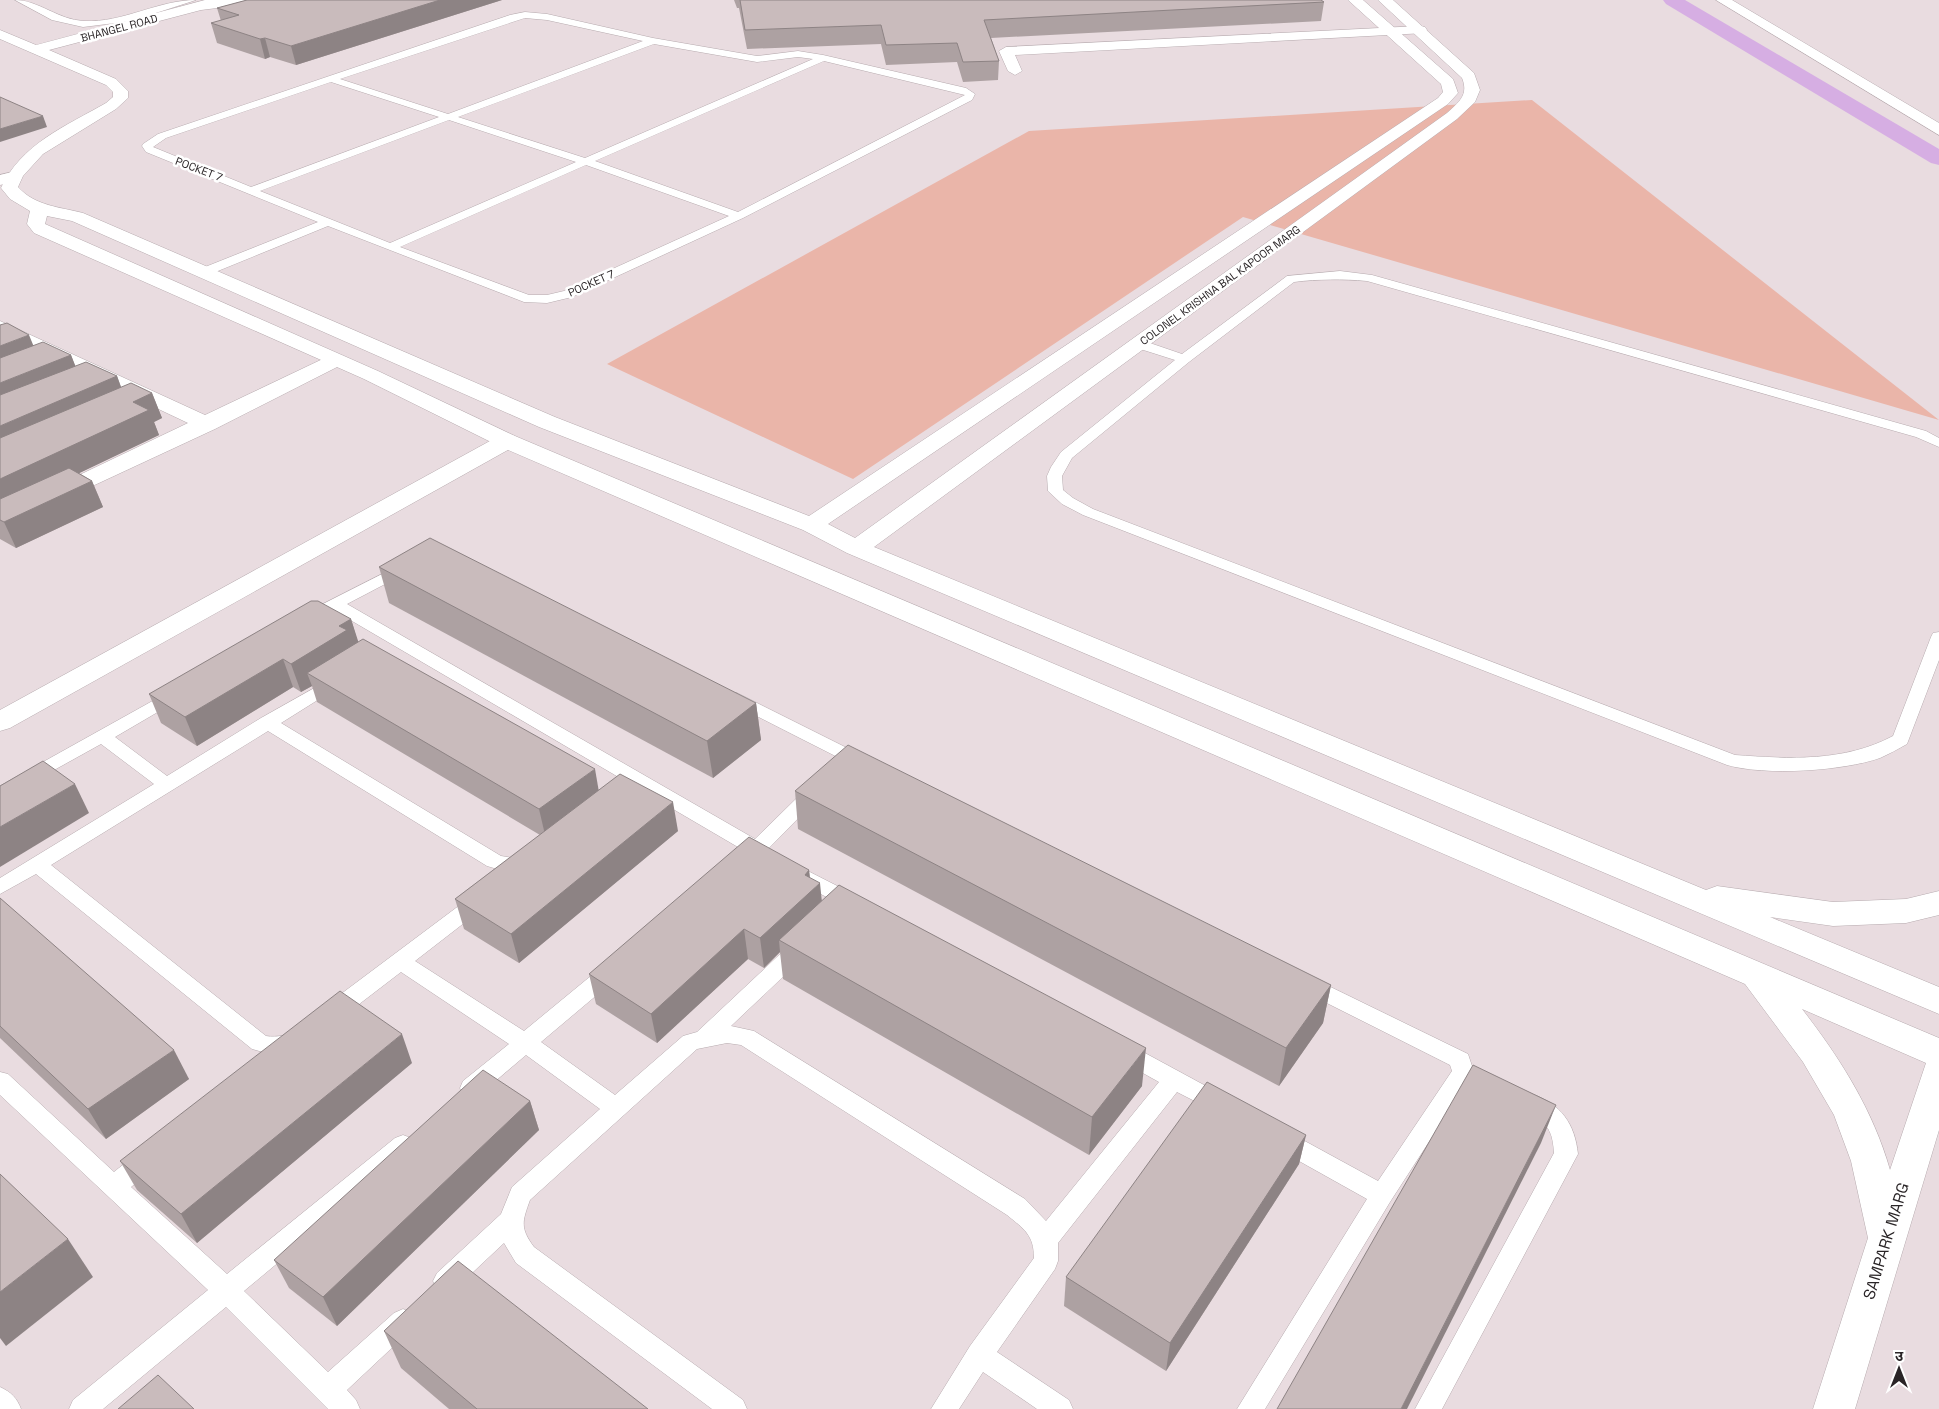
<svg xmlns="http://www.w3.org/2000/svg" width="1939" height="1409" viewBox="0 0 1939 1409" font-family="'Space Grotesk','Noto Sans Devanagari',sans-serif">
	<rect width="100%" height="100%" fill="#e9dce0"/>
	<path fill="#eab5a9" d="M1532,100L1939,420L1243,217L853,479L607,364L1029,131Z"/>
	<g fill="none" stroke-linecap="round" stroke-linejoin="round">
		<path fill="#d6aee3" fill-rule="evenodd" d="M1663,0H1685L1939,149V165L1931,163L1666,4Z"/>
		<g stroke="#b7abaf" stroke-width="1">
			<g id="lane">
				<path d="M15,0C39,0 58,20 84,21C123,23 158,0 196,0L131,21L83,27L52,20Z"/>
				<path d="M525,12L547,14L653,38L757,56L798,51L823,55L966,88L975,94L972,100L743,218L572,297L547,303L524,302L328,226L208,275H200V269L318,222L146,152L142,146L143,144L158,134L510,15ZM525,18L547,20L643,41L448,114L340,79ZM654,44L757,62L798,57L813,59L585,158L458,117ZM824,61L965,95L738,212L595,161ZM331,82L439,117L251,187L153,147L166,138ZM449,120L576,162L390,243L260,191ZM586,165L729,216L564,291L547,295H529L400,247Z"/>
				<path d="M1340,271L1372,275L1926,431L1939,438V447L1916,437L1367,281C1342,279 1319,279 1294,282L1189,362L1072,458L1062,476L1063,490L1073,498L1093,509L1735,755C1790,759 1844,762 1893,736L1931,637L1933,633L1939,632V660L1907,744C1898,749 1889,754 1880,758C1843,771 1765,776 1727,765L1083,515L1062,504L1048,491L1047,476L1051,467L1061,452L1175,360L1134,347L1133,344L1134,341H1144L1182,354L1287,276Z"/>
				<path d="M402,564L410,569L408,572L347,604L755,839L806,789L813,788L820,789L822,794L769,848L775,854L772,859L765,861L758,859L749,863L742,861L739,856L743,850L335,611L327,613L319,608L321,605Z"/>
				<path d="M334,677L340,678L343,682L340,686L281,723L501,856L531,861L534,866L531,871L511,873L487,866L268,731L51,865L266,1036C278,1038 288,1033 300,1037L303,1043L300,1049L277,1056L252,1049L36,874L0,894V878L154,784L101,744L0,800V786L174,689L180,691L183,695L180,699L115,737L167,776L261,718Z"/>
				<path d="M737,693L867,758L870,762L867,766L861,768L855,766L731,703L728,699L731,695Z"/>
				<path d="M800,867L859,897L862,902L859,907L852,909L845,907L793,879L790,874L793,869Z"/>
				<path d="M479,894L486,896L489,901L486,906L415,961L524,1031L603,966L610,964L617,966L620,972L617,978L541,1042L615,1095L683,1036L697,1032L792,943L799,941L806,943L809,949L806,955L731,1026L754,1031L1025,1199L1046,1221L1159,1082L1116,1058L1113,1052L1116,1046L1124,1043L1132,1046L1228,1098L1231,1105L1228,1112L1220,1114L1177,1092L1058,1243V1261L1055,1269L997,1352L1069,1400L1073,1409H1037L983,1372L959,1409H931L970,1346L1034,1258C1034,1235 1024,1229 1007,1215L741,1045L727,1043L697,1049L530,1200C522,1222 520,1228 534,1247L743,1400L747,1409H712L516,1263L504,1243L455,1289L446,1292L437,1289L433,1281L437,1273L501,1214L512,1187L600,1109L526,1055L479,1095L471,1097L463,1095L460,1088L463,1081L509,1044L401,972L341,1018L333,1020L325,1018L322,1012L325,1006L472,896Z"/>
				<path d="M1308,976L1468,1054L1474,1072L1390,1202L1265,1409H1237L1367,1199L1274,1147L1270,1140L1274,1133L1282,1130L1290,1133L1378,1181L1452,1071L1450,1065L1301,990L1297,984L1301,978Z"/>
				<path d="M0,1072L8,1074L114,1172C127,1162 139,1147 155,1153L159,1160L155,1167L131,1187L227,1274L395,1138L403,1135L411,1138L415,1145L411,1152L244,1291L328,1372L394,1313L403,1309L412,1313L416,1321L412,1329L347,1390L356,1400L360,1409H328L226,1307L103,1409H69L73,1400L208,1290L0,1095Z"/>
				<path d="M1532,1094C1561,1104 1575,1124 1578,1154L1442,1409H1415L1554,1153C1552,1112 1532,1127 1521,1103L1524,1096Z"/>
				<path d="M0,1387C11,1392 17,1398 21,1409H0Z"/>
			</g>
		</g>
		<g stroke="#b7abaf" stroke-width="1">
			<g id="street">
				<path d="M1716,0H1732L1939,123V135Z"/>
				<path d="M1420,26L1425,27L1427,30L1425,33L1015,55L1022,71L1015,75L1008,71L999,51L1006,47Z"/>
				<path d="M12,172L18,173L20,177L18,181L0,185V175Z"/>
				<path d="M0,321L205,415L329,356L336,354L343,356L346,360L343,364L215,429L0,529V513L188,423L0,334Z"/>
				<path d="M507,434L515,436L518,441L515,446L10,728L0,731V710L499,436Z"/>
			</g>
		</g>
		<g stroke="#b7abaf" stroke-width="1">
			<path id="secondary" d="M205,0H256L249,4L201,10L49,50L116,79L128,91V98L116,109L43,154L23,176L18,187C35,206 60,207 83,213L555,417L809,516L1438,98L1443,92L1441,84L1348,0H1363L1453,79L1458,93L1448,104L828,524L855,538L1447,113C1459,102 1469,95 1462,78L1378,0H1393L1474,73L1480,90L1475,102L1457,119L874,547L1706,890L1717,886L1833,902L1906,899L1939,891V915L1906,923L1833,926L1770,917L1939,987V1014L847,553L803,530L539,427L72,221L47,216L45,224L378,371L515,436L1939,1038V1130L1855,1409H1813L1868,1238L1851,1161L1834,1115L1803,1062L1745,984L499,446L364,379L34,233L27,224L30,211L10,199L1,188C21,144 66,126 106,103L113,97V92L106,85L0,39V30L36,45ZM1802,1009L1926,1063L1890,1170C1873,1110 1840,1058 1802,1009Z"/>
		</g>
		<use href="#lane" fill="#fff" fill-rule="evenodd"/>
		<use href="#street" fill="#fff" fill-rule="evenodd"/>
		<use href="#secondary" fill="#fff" fill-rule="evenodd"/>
	</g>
	<g fill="#ada1a2">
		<path d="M247,0H502L296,65L270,57L265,59L217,43L211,23L221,21L217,8Z"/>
		<path d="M734,0H1321L1324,2L1321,21L991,38L999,61L998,80L963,82L957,62L886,65L881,44L747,49L739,8H737Z"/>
		<path d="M34,346L71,355L75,366L117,376L121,387L152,393L162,418L154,422L159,435L79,473L92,481L103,507L16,548L0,539V520Z"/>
		<path d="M379,567L756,703L761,740L713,778L389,603Z"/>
		<path d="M351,619L358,643L599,790L678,831L519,963L464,929L455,899L540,835L317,702L312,686L301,692L293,687L197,746L161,723L149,694Z"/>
		<path d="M795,791L1331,985L1323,1023L1279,1086L798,829Z"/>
		<path d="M809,870L810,878L822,901L1142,1086L1089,1155L783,979L780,952L764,968L748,959L657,1043L596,1004L589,974Z"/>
		<path d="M0,898L189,1079L106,1139L0,1038Z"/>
		<path d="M412,1063L197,1243L137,1190L120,1161Z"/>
		<path d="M530,1101L539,1130L337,1326L289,1288L274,1260Z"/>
		<path d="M1306,1135L1299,1164L1166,1371L1064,1306L1066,1277Z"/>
		<path d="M384,1331L648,1409H449L401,1368Z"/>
	</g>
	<g fill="#8d8384">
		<path d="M440,0H502L296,65L291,46Z"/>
		<path d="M265,38L270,57L265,59L260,39Z"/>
		<path d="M43,116L47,127L0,142V129Z"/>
		<path d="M29,335L39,359L0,374V346Z"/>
		<path d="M71,355L81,380L0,412V383Z"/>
		<path d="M117,376L126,401L0,456V426Z"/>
		<path d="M152,393L162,418L154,422L159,435L0,511V479L133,402Z"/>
		<path d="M92,481L103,507L16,548L4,522Z"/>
		<path d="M351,619L360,647L307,673L312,686L301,692L291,664L339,626Z"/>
		<path d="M283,659L293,687L197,746L185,717Z"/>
		<path d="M756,703L761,740L713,778L707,741Z"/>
		<path d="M595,769L600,798L546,839L539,809Z"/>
		<path d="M75,784L89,813L0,867V827Z"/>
		<path d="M673,802L678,831L519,963L511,934Z"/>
		<path d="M809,870L811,891L820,883L823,913L779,940L780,952L764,968L760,938L805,875Z"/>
		<path d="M744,929L748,959L657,1043L651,1014Z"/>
		<path d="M1331,985L1323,1023L1279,1086L1286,1048Z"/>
		<path d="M402,1034L412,1063L197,1243L181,1214Z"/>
		<path d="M1146,1048L1142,1086L1089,1155L1092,1117Z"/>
		<path d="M174,1050L189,1079L106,1139L88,1109Z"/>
		<path d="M530,1101L539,1130L337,1326L323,1297Z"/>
		<path d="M1556,1105L1541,1143L1407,1409H1401Z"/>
		<path d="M1306,1135L1299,1164L1166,1371L1170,1343Z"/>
		<path d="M68,1239L93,1277L6,1346L0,1338V1292Z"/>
	</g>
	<g fill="#c9bbbc" stroke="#8d8384">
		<path d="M247,0H440L291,46L265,38L260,39L211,23L239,15L217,8Z"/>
		<path d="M740,0H1321L1324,2L984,20L999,61L963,62L957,43L886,45L881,25L745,30Z"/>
		<path d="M0,97L43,116L0,129Z"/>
		<path d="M7,323L29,335L0,346V325Z"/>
		<path d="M43,342L71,355L0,383V358Z"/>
		<path d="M86,362L117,376L0,426V395Z"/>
		<path d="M131,383L152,393L133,402L149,410L0,479V438Z"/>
		<path d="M69,468L92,481L4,522L0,520V499Z"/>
		<path d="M430,538L756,703L707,741L379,567Z"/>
		<path d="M311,601H318L351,619L339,626L347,630L291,664L283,659L185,717L149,694Z"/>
		<path d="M363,639L595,769L539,809L307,673Z"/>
		<path d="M848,745L1331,985L1286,1048L795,791Z"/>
		<path d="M43,761L75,784L0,827V786Z"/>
		<path d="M620,774L673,802L511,934L455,899Z"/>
		<path d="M749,837L809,870L805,875L820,883L760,938L744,929L651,1014L589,974Z"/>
		<path d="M839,885L1146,1048L1092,1117L779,940Z"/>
		<path d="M0,898L174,1050L88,1109L0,1026Z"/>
		<path d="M340,991L402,1034L181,1214L120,1161Z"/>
		<path d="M1473,1065L1556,1105L1401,1409H1277Z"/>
		<path d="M483,1070L530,1101L323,1297L274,1260Z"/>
		<path d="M1207,1082L1306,1135L1170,1343L1066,1277Z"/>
		<path d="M0,1174L68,1239L0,1292Z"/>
		<path d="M458,1261L648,1409H477L384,1331Z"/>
		<path d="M158,1375L194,1409H118Z"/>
	</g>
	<g text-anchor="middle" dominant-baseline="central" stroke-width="5" stroke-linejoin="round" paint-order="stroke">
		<g font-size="11" fill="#2a2527" stroke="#fff">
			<text transform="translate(119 28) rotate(-15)">BHANGEL ROAD</text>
			<text transform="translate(199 169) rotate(21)">POCKET 7</text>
			<text transform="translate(591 283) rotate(-24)">POCKET 7</text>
			<text transform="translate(1220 285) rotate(-36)">COLONEL KRISHNA BAL KAPOOR MARG</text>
		</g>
		<g font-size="16" fill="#2a2527" stroke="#fff">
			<text transform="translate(1886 1241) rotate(-73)">SAMPARK MARG</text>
		</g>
	</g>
	<g transform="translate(1899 1369)" stroke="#ffffff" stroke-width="4" paint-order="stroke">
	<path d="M0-4L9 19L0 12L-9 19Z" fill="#2a2527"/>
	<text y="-8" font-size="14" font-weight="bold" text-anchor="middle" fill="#2a2527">उ</text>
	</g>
</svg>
